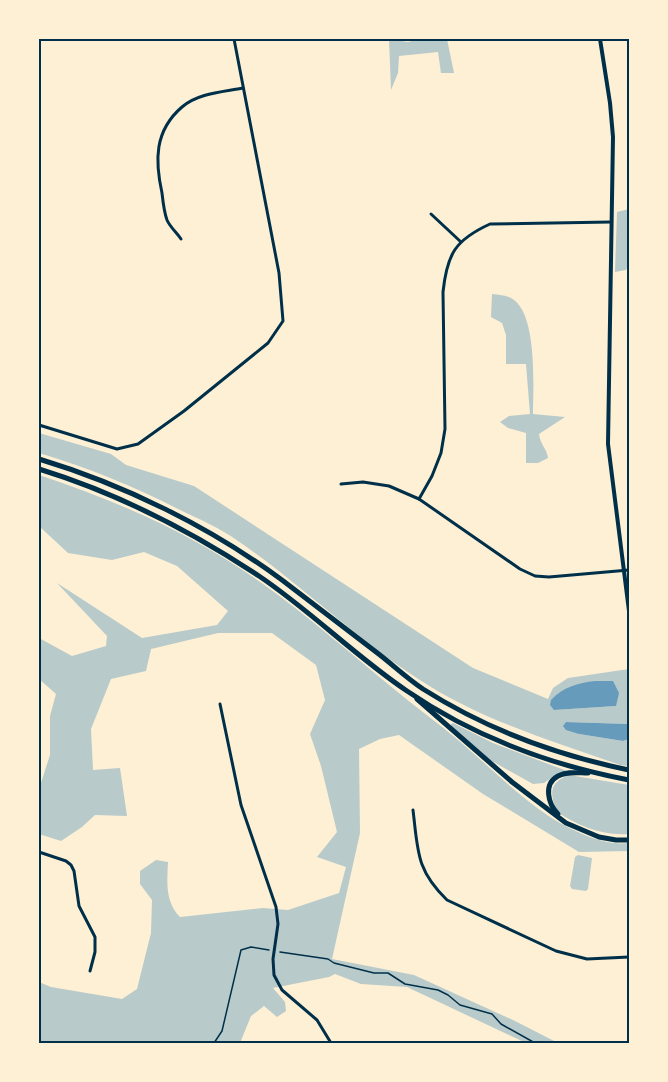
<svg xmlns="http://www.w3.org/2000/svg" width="668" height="1082" viewBox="0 0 668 1082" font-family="'PT Sans Narrow',sans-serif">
	<rect width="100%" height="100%" fill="#fdf0d5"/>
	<g fill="#b9caca" fill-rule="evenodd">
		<path d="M389,39L408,42L419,39H447L454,73H441L438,52L399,56L398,73L391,90Z"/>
		<path d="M629,209V264L626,270L615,272L617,212Z"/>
		<path d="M492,294C498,295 506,295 511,298C538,312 533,387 533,414L565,417L539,434C540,444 547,449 548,458L538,463H526V433L508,428L500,422L509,416L530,414L526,364H506V335L502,323L491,317Z"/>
		<path d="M39,433L111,454L126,465L194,486L473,668L548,699L553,688L568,678L629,669V724L566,722L564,726L579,734L623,741L629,739V766L620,765C556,742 490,723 431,687C362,645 305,587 238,541C220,528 199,519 178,509C131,485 89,468 39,453ZM595,681L616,706L554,710Z"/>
		<path d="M39,475C118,501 195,535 263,584C308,616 351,654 394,689C415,707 437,722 458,740C490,767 524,802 560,823C580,834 606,846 629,843V851L579,852L483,794L399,735L380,739L359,749L360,833L332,959L414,975L515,1021L558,1043H526L407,987L361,984L335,974L329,977L273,988L285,1002L286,1011L277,1017L264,1006L251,1016L240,1043H39V982L51,987L122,999L137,989L151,933L152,900L140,884V871L156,860L168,862C167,882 165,902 180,917L263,908L288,910L339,893L346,867L317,857L337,832L321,766L310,734L325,700L316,665L272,633H218L151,649L146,671L111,679L91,729L93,770L120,768L127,816L95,815L82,827L61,841L39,834V789L50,755V716L56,694L39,679V638L72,656L106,646L107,636L57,583L142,638L217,625L228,611L177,566L144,552L112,560L68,553L39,526Z"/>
		<path d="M453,723L493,743L567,771L554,776L544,783L533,784L490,760L451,727V724Z"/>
		<path d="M569,775L629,785V834C601,836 580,826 557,812C550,794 548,783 569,775Z"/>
		<path d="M578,855L592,858L588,889L586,891L572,889L570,886L575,857Z"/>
	</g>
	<g fill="#669bbc">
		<path d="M595,681H613L619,693L616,706L554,710L550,705L551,700C563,687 578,683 595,681Z"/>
		<path d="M566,722L629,724V739L623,741L579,734L566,730L563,726Z"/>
	</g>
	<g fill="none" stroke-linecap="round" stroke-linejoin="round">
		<g stroke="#003049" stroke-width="1.5">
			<path d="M280,952L328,959L334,963L374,973H388L405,984L438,990L448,995L460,1005L492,1014L501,1024L535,1043"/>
			<path d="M214,1043L222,1031L241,950L251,947L269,950"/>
		</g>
		<g stroke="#003049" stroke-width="3">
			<path d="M431,214L461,242"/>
			<path d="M181,239C177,233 170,227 167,220C164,212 163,202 162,193C155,161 154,131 182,107C198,93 223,92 243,88"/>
			<path d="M39,425L117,449L138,444L184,411L268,343L283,321L279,273L234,39"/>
			<path d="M341,484L363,482L389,486L419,499L520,569L535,576L549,577L629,570"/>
			<path d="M419,499L432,476L441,453L445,429L443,292C447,254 455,240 490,224L611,222"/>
			<path d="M220,704L241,805L276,907L278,924L273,959L274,975L282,990L317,1020L331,1043"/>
			<path d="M413,810C418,851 416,870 447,900L556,951L587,959L629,957"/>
			<path d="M39,852L66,861L71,865L74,871L79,906L95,937V952L90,971"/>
		</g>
		<path stroke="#003049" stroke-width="4" d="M600,39L610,103L613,137L608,444L629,611"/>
		<g stroke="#003049" stroke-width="5">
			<path d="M39,459C125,485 210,527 282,580C315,605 347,630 380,655C394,666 408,679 423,689C486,729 556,755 629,770"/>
			<path d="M39,469C117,493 191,531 259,576C311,611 355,656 407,691C473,736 550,765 629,780"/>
			<path d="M417,699L512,782L566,823L599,837L616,840H629"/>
			<path d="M558,814C548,804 543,784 558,776C567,771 578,773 588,773"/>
		</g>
	</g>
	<rect width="668" height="1082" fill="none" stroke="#fdf0d5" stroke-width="81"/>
	<rect x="40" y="40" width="588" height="1002" fill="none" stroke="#003049" stroke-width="2"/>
</svg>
